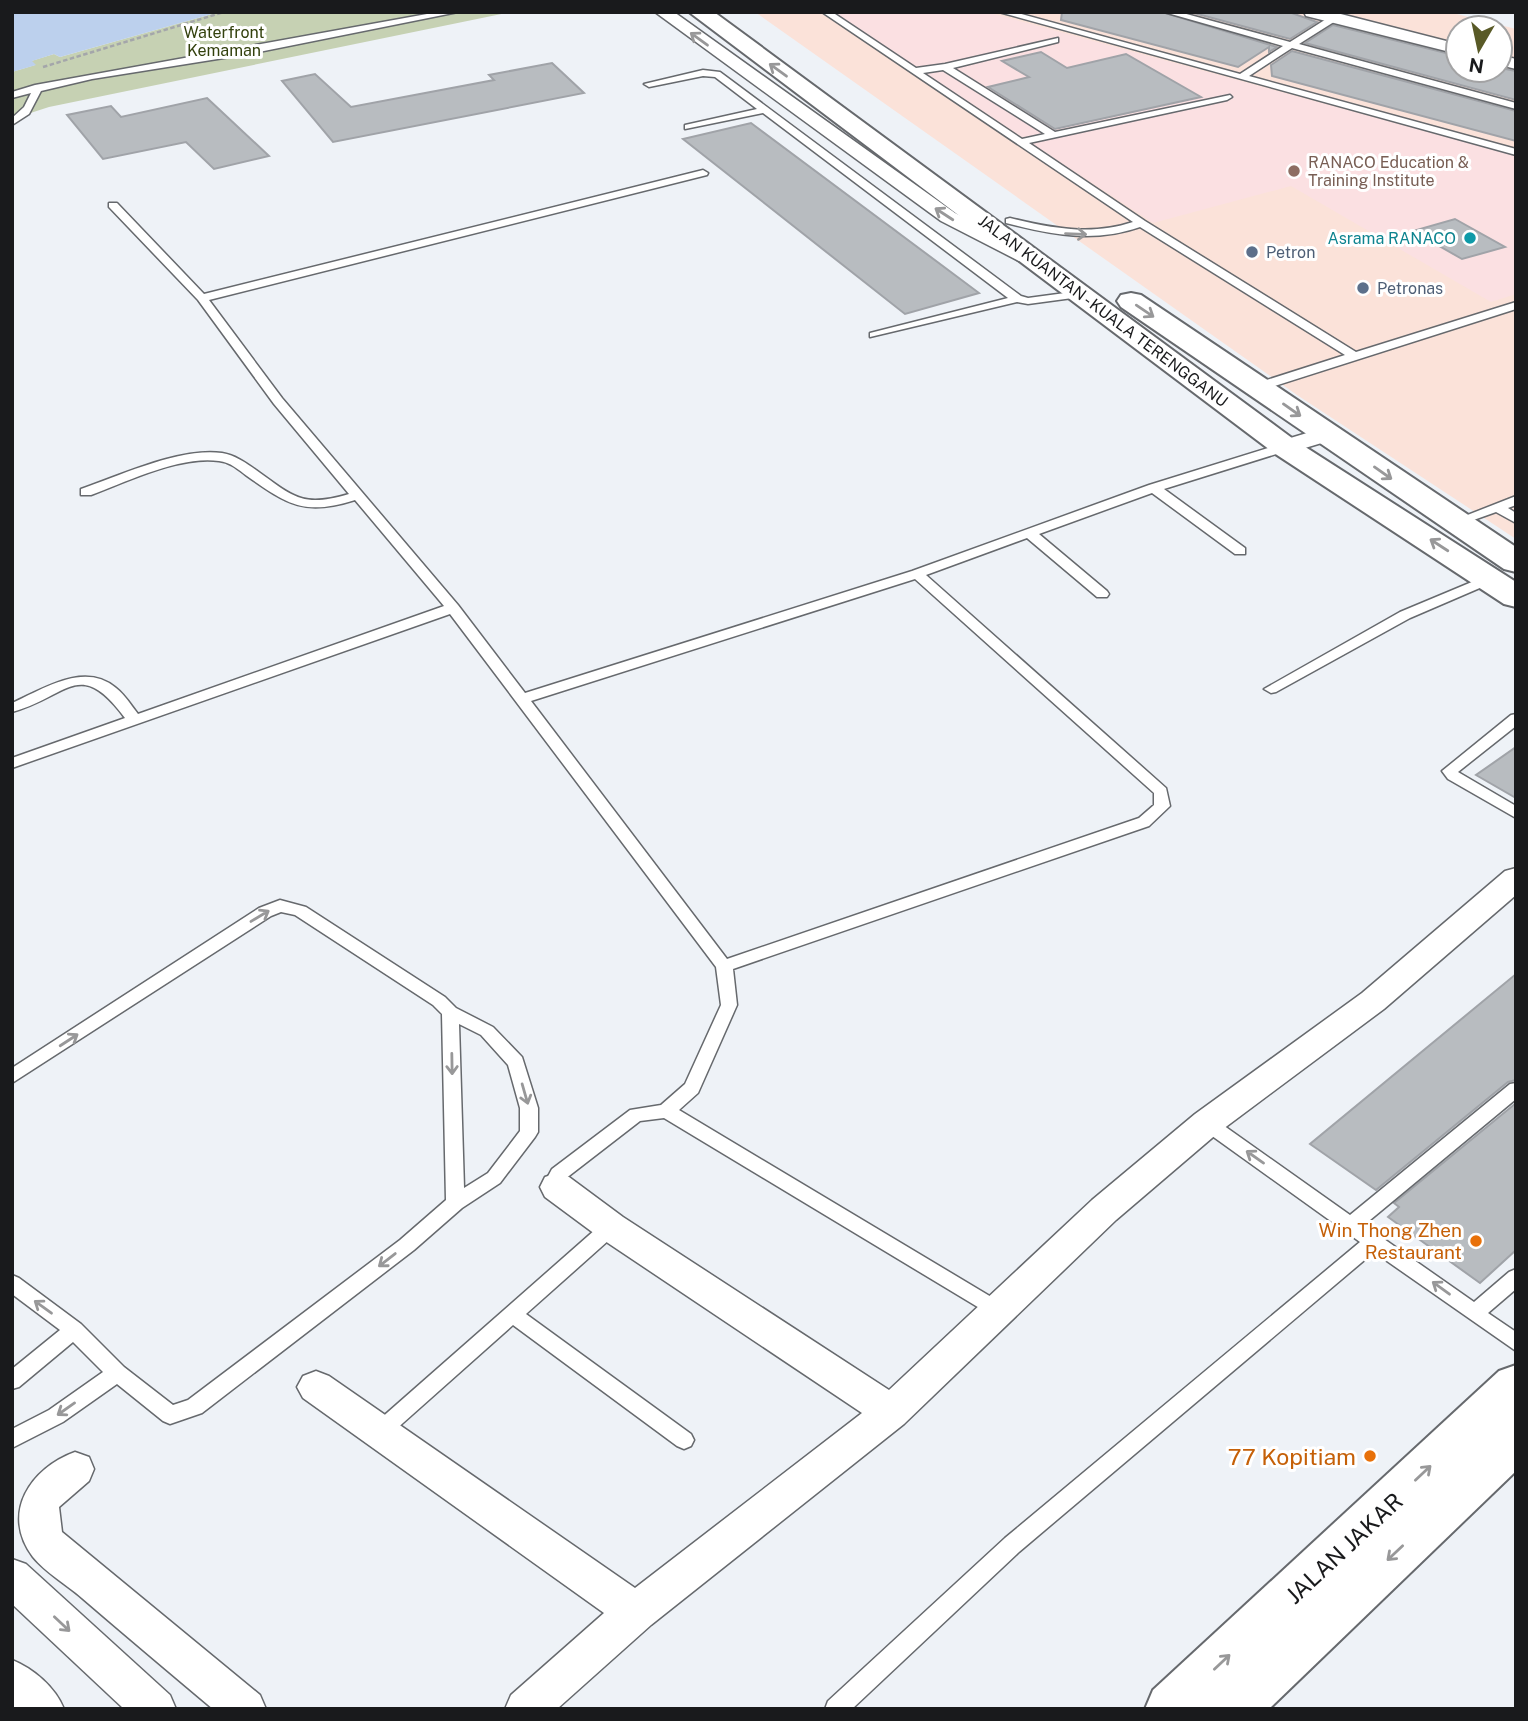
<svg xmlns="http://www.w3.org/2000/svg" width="1528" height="1721" viewBox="0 0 1528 1721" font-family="'Public Sans',sans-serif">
	<rect width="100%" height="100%" fill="#eef2f7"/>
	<path fill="#fbe2d9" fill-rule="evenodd" d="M755,12H1449L1516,29V539L1297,395ZM1458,28H1500V70H1458Z"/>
	<path fill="#fbe0e2" d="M831,12H987L1516,156V294L1491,302L1291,186L1153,223Z"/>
	<path fill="#c6d1b3" d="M219,12H511L49,107L12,119V72L35,65L31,61L54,54L60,57Z"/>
	<path fill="#bcd0ed" d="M12,12H219L60,57L54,54L32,61L36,65L12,72Z"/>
	<g fill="#b8bcc0" stroke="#a0a3a8" stroke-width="2">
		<path d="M1062,12H1162L1277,47L1269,52V47L1238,67L1061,20Z"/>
		<path d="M1190,12H1289L1317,22L1290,39Z"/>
		<path d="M1333,25L1458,56V70H1500V68L1516,71V100L1305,43Z"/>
		<path d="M1292,51L1516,111V141L1272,76L1271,65Z"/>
		<path d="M1041,52L1067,68L1126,54L1201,97L1055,129L988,87L1029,77L1002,61Z"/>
		<path d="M552,63L584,93L333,142L282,81L315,74L351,107L494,80L489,75Z"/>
		<path d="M207,98L269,156L214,169L186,142L103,159L67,115L111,106L121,117Z"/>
		<path d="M751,123L979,293L905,314L683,139Z"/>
		<path d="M1455,219L1505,247L1462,259L1413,231Z"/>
		<path d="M1516,747V798L1476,775Z"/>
		<path d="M1516,974V1080L1508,1082L1376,1190L1310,1144Z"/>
		<path d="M1516,1103V1250L1480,1283L1388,1217L1399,1207L1394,1203Z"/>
	</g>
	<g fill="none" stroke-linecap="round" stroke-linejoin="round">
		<g stroke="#66696d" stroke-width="3">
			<g id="service">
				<path d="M438,12H458L249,54L92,79L41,91L29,114L12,125V118L24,107L31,93L12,98V92L35,85Z"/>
				<path d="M822,12H832L916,68L945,64L1058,38V42L953,68L1055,132L1230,95L1232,97L1227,100L1029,143L1145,221L1356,352L1516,302V309L1262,390H1254V384L1345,355L1140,227C1094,243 1052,235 1006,223V219L1010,218C1052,228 1091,236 1133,222ZM943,70L1045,134L1022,139L923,73Z"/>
				<path d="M999,12H1014L1240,74L1283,46L1164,12H1179L1290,42L1331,16H1337V20L1299,44L1516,103V109L1292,48L1249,76L1516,149V155Z"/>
				<path d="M703,70L720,72L1021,296L1028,298L1080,291L1086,294L1080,297L1028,304L1017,302L870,337V333L1008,298L763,113L685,129V125L757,109L715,77L703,76L649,87L644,84Z"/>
				<path d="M703,170L708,173L707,175L209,300L282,398L458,605L525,693L912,571L1149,485L1281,444H1289V450L1164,489L1245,548V554H1235L1152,493L1039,534L1107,591L1109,594L1107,597H1097L1027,538L926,575L1166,788L1170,806L1149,826L733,969L737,1005L698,1093L679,1110L1003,1304L1006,1310L1003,1316L996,1318L664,1118L640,1121L565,1179L566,1187L563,1192L557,1194L551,1192L546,1180L552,1169L630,1110L661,1105L685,1084L721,1005L716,967L450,614L12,768V758L125,718C79,656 68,697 12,712V703C43,689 85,661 116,688C125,695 131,705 138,714L444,606L355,500C305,516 288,505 247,476C239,470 230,462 219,461C181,455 126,482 91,495H81V489C121,475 181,447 222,453C235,455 246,463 256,470C294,497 302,508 349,494L274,404L198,300L109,207V203H117L204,294ZM915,579L1154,793V805L1139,818L727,959L531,701Z"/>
				<path d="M1516,496V505L1508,508L1516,513V523L1496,512L1454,527L1447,523Z"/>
				<path d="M1491,574L1498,578L1496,581L1410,618L1276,692L1271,693L1264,689L1400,612Z"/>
				<path d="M1516,714V726L1458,772L1516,806V818L1448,779L1442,771L1511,715Z"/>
				<path d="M280,900L306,907L445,997L456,1008L493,1027L522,1057L538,1108V1132L535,1137L500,1183L462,1208L414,1250L202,1413L170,1424L163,1421L117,1384L63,1422L12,1448V1429L49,1410L103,1372L73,1342L19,1387L12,1389V1369L60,1330L12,1294V1275L19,1278L81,1324L124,1367L173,1405L188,1400L400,1240L446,1200L442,1014L433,1005L295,915L281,912L271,916L12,1083V1068L259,908ZM459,1024L481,1035L508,1065L520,1108V1131L488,1173L464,1188Z"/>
				<path d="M1516,1083V1099L1364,1225L1474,1302L1509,1272L1516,1269V1289L1488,1313L1516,1332V1351L1374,1252L1019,1552L852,1709H825L828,1701L1005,1538L1360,1242L1201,1128L1198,1123L1201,1118L1207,1116L1213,1118L1350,1215L1510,1084Z"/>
				<path d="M611,1220L618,1222L620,1227L618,1232L526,1314L691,1434L694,1440L691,1446L684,1449L677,1446L513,1325L385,1439L378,1442L371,1439L368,1433L371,1427L604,1222Z"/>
			</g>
		</g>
		<g stroke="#66696d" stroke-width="3">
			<g id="minor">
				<path d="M655,12H674L955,213L1033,253L1036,257L1033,261H1019L941,221Z"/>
				<path d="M1304,12H1333L1458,44V54L1306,16Z"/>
				<path d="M1500,55L1516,59V69L1500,65Z"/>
				<path d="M1327,427L1335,429L1339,434L1335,439L1285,454L1277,452L1273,447L1277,442Z"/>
				<path d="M1516,868V895L1384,1009L1219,1132L1116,1220L904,1424L651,1625L557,1709H505L511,1695L604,1613L303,1398L297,1387L303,1376L316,1371L329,1376L635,1588L862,1413L599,1237L545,1197L540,1187L545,1177L557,1173L569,1177L623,1217L889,1390L1092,1200L1195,1114L1362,993L1505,871Z"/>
				<path d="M75,1452L89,1457L94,1469L89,1481L59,1507L62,1532L260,1695L266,1709H213C169,1672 125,1635 82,1598C67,1585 45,1572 33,1557C0,1513 31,1468 75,1452Z"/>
				<path d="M12,1559L26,1564L170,1695L176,1709H124L12,1604Z"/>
				<path d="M12,1660C34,1669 55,1687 64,1709H13Z"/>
			</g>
		</g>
		<g stroke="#66696d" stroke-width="4">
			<path id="secondary" d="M1516,1365V1471L1269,1709H1145L1153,1690L1499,1371Z"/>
		</g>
		<g stroke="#66696d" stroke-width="4">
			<g id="trunk">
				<path d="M689,12H714L1296,441L1516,582V607L1504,604L1274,453Z"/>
				<path d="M1131,293L1141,295L1516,547V572L1504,569L1121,307L1117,301L1121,295Z"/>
			</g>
		</g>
		<path stroke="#a4a6aa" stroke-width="2.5" stroke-dasharray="4.5 2.5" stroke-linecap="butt" d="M43,67L224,12"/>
		<use href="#service" fill="#fff" fill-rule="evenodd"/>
		<use href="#minor" fill="#fff" fill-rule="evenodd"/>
		<use href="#secondary" fill="#fff" fill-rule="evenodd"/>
		<use href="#trunk" fill="#fff" fill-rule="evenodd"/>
	</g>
	<defs><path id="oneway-shaft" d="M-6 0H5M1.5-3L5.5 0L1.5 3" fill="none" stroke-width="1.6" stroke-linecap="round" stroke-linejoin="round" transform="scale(1.75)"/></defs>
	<g stroke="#989899">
		<use href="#oneway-shaft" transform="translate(699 39) rotate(-144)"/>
		<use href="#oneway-shaft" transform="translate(778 70) rotate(-144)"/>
		<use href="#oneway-shaft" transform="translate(944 214) rotate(-147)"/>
		<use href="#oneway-shaft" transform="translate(1076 234) rotate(2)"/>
		<use href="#oneway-shaft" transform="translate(1145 311) rotate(34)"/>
		<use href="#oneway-shaft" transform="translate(1292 410) rotate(35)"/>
		<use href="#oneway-shaft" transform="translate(1383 473) rotate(35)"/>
		<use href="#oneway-shaft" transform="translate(1439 545) rotate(-147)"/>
		<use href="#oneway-shaft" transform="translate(260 916) rotate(-31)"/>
		<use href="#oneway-shaft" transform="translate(69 1040) rotate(-33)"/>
		<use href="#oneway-shaft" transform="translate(452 1064) rotate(89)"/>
		<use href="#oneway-shaft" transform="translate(525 1094) rotate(74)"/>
		<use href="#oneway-shaft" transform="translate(1255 1157) rotate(-145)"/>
		<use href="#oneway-shaft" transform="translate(387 1260) rotate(142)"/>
		<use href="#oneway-shaft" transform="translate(1441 1288) rotate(-144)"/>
		<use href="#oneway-shaft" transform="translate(43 1307) rotate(-144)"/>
		<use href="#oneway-shaft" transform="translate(66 1409) rotate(145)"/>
		<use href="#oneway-shaft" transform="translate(1423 1473) rotate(-43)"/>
		<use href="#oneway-shaft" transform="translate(1395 1553) rotate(137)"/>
		<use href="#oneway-shaft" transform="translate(62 1624) rotate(43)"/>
		<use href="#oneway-shaft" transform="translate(1222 1662) rotate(-43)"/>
	</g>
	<circle fill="#8d6e63" stroke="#fff" stroke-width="2.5" cx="1294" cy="171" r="7"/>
	<circle fill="#0f9aa8" stroke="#fff" stroke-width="2.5" cx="1470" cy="238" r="7"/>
	<g fill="#5c6f8a" stroke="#fff" stroke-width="2.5">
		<circle cx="1252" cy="252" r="7"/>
		<circle cx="1363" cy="288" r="7"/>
	</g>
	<g fill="#e8710a" stroke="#fff" stroke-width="2.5">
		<circle cx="1476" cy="1241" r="7"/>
		<circle cx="1370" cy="1456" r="7"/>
	</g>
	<g text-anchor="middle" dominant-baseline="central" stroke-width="6" stroke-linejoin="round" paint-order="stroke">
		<g font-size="16" fill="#33410d" stroke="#fff">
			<text x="224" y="32">Waterfront<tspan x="224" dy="18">Kemaman</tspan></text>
		</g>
		<g font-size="16" fill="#785e54" stroke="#fff" text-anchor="start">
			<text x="1308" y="162">RANACO Education &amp;<tspan x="1308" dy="18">Training Institute</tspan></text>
		</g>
		<g font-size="16" fill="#0d838f" stroke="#fff" text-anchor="end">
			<text x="1456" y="238">Asrama RANACO</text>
		</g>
		<g font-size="16" fill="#4e5e75" stroke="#fff" text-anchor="start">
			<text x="1266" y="252">Petron</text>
			<text x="1377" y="288">Petronas</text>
		</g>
		<g font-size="16" fill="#191a1c" stroke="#fff">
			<text transform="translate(1103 311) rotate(37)">JALAN KUANTAN - KUALA TERENGGANU</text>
		</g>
		<g font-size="19" fill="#c56008" stroke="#fff" text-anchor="end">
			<text x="1462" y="1230">Win Thong Zhen<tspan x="1462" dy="22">Restaurant</tspan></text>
		</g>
		<g font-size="23" fill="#c56008" stroke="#fff" text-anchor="end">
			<text x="1356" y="1456">77 Kopitiam</text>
		</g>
		<g font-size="23" fill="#191a1c" stroke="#fff">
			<text transform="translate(1344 1548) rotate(-43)">JALAN JAKAR</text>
		</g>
	</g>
	<rect width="1528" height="1721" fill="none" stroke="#191a1c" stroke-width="28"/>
	<g transform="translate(1479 49) rotate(189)"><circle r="33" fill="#ffffff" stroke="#a3a3a4" stroke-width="2"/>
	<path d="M0-5L12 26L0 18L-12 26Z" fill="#595a27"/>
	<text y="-10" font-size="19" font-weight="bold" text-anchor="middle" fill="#191a1c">N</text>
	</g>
</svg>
